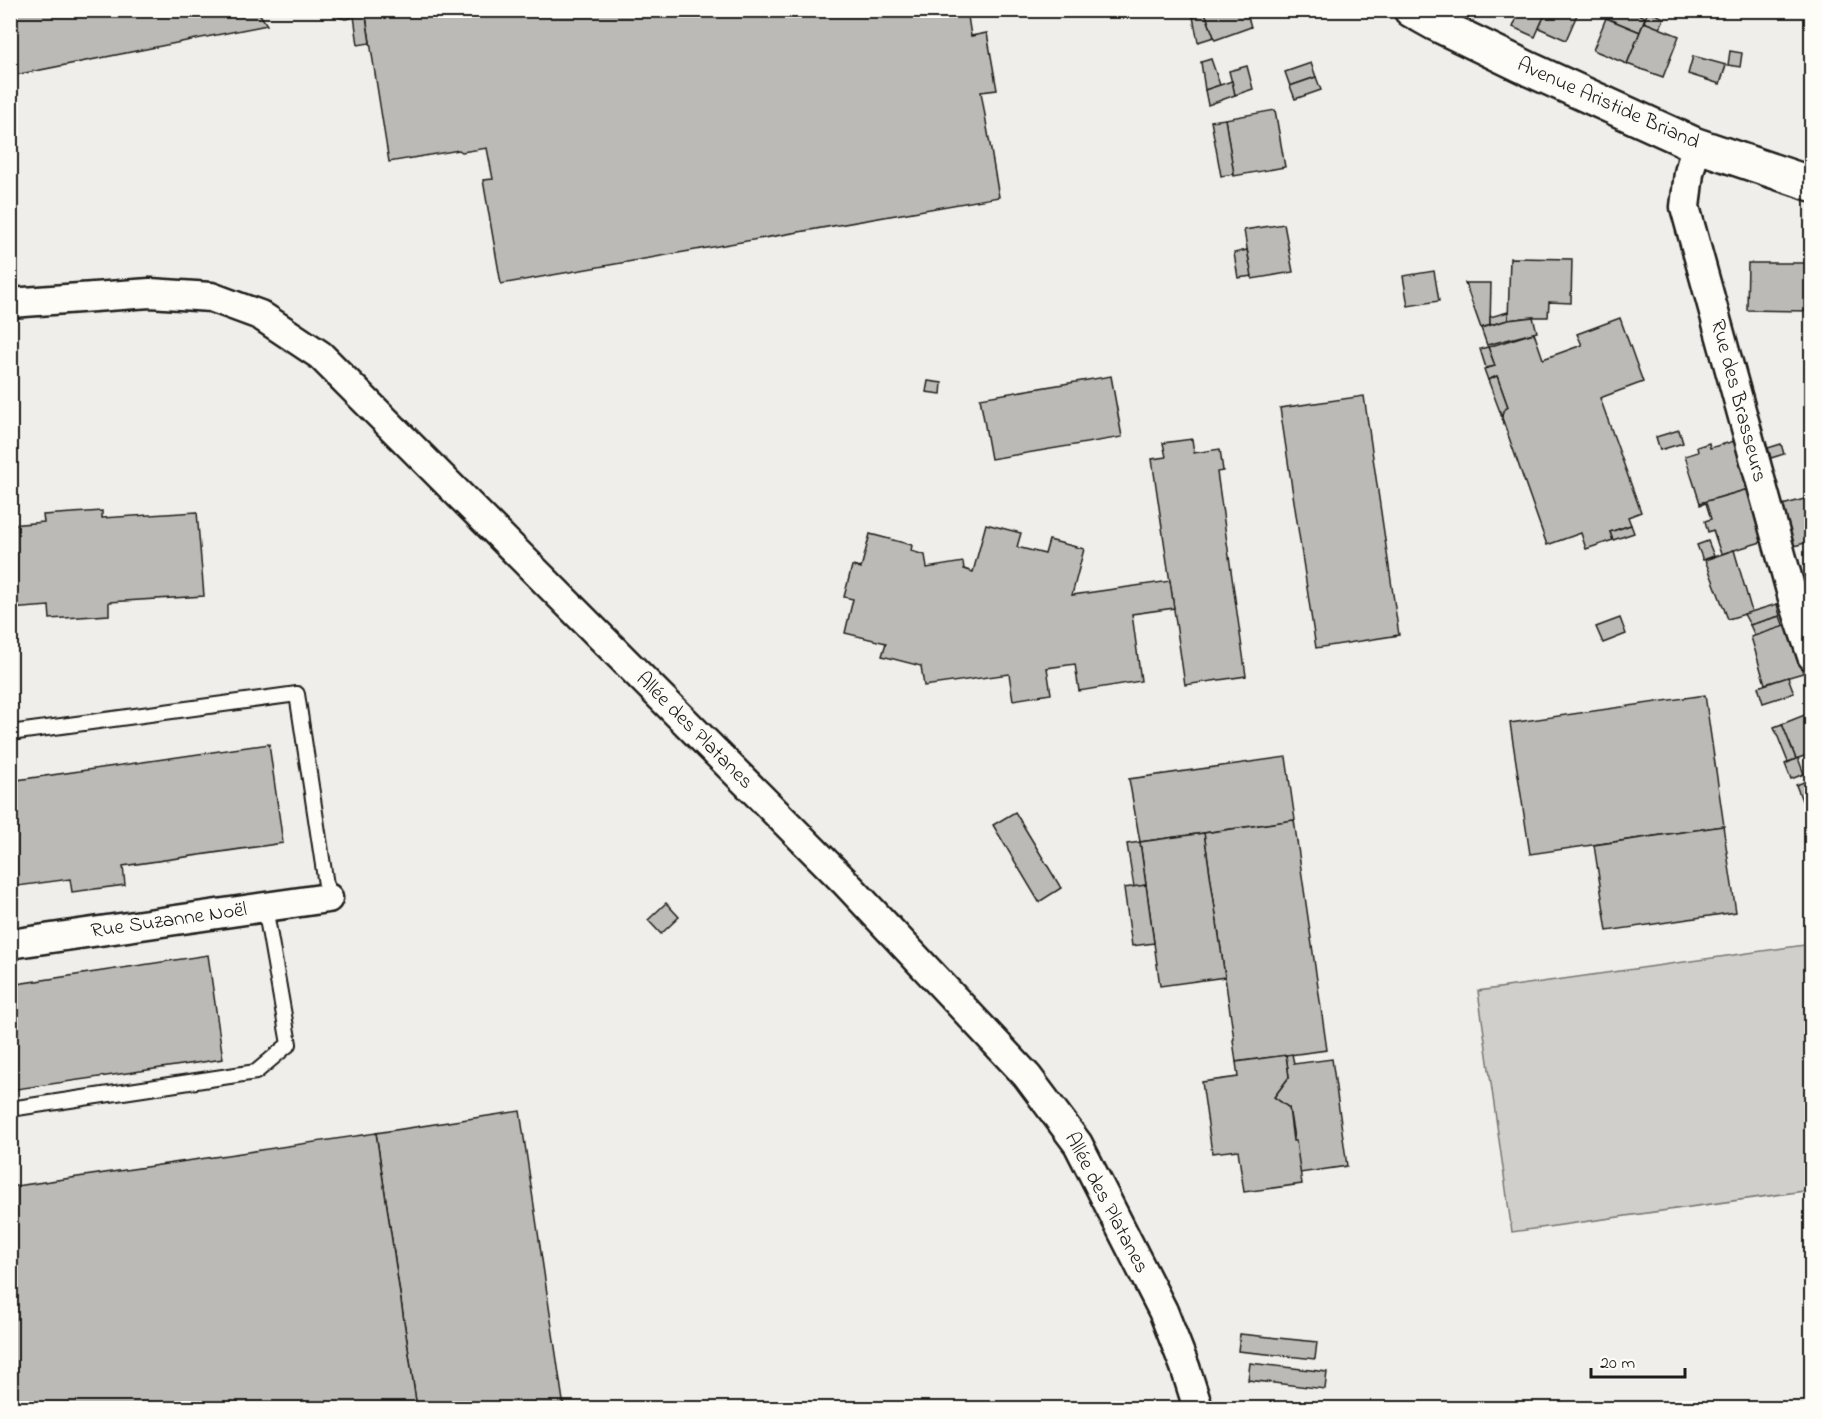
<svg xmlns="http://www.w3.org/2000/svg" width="1822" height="1419" viewBox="0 0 1822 1419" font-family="'Indie Flower',sans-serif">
	<rect width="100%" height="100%" fill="#f0eeea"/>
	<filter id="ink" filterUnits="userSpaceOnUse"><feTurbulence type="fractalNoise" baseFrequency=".0167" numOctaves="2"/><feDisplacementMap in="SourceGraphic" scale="12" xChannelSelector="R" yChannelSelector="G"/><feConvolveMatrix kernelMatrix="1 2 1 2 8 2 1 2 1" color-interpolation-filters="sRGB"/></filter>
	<g filter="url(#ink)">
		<path fill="#d0cfcc" stroke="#767674" stroke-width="1.5" d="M1811,944V1190L1512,1232L1478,991Z"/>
		<g fill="#bbbab6" stroke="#1c1c1c" stroke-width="1.5">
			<path d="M10,10H257L267,25L10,76Z"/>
			<path d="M334,10H357L351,18L345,19L339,17Z"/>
			<path d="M365,10H967L971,36L987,33L997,90L981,92L999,197L501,284L483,180L493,179L487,148L462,152L459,150L389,162Z"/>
			<path d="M365,10L370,43L358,45L354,16L357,10Z"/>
			<path d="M1198,10L1200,15L1193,17L1192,12Z"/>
			<path d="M1204,10H1246L1251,27L1215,40Z"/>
			<path d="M1520,10H1547L1535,37L1513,27Z"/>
			<path d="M1547,10H1579L1566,40L1539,28Z"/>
			<path d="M1609,10H1629L1645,17L1640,32L1606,18Z"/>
			<path d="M1648,11L1664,18L1660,29L1644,22Z"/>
			<path d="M1205,13L1214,37L1198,42L1193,17Z"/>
			<path d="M1606,18L1640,32L1627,64L1593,50Z"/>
			<path d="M1644,22L1679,36L1663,77L1627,64Z"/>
			<path d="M1730,51L1742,53L1740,67L1728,65Z"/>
			<path d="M1693,56L1726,65L1720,84L1688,74Z"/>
			<path d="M1211,59L1220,85L1205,90L1201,62Z"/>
			<path d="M1311,63L1316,77L1290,86L1285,72Z"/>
			<path d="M1247,66L1253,89L1235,95L1229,71Z"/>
			<path d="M1316,77L1321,90L1295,99L1290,86Z"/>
			<path d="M1232,81L1235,95L1208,105L1205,90Z"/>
			<path d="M1275,110L1285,167L1234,176L1225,119Z"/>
			<path d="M1225,119L1234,174L1221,176L1211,121Z"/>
			<path d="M1284,224L1293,272L1252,279L1244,230Z"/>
			<path d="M1247,250L1252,276L1238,278L1234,253Z"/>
			<path d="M1510,258L1572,259L1571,303L1549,302L1548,317H1533L1508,320Z"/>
			<path d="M1748,263H1811L1810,311L1747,310Z"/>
			<path d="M1434,271L1439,301L1408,306L1403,276Z"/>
			<path d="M1465,283H1491L1490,325L1481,328Z"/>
			<path d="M1811,302L1812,325H1808V311H1810Z"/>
			<path d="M1508,312V320L1490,325V317Z"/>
			<path d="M1533,317L1537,332L1487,345L1481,328L1508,320Z"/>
			<path d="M1620,318L1643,382L1600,398L1641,512L1628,517L1631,525L1610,532L1613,540L1586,549L1581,533L1547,545L1501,415L1503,411L1508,407L1497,376L1488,380L1484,369L1495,366L1488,347L1534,333L1543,359L1582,345L1577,334Z"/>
			<path d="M1808,325H1812V361L1809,362Z"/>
			<path d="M1488,347L1495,366L1486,368L1480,349Z"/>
			<path d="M1111,376L1122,437L991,459L980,398Z"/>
			<path d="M1497,376L1508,407L1503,411L1502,417L1488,380Z"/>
			<path d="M928,381L942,383L941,394L926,392Z"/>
			<path d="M1364,396L1399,635L1316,648L1280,408Z"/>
			<path d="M1679,430L1683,443L1660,450L1656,437Z"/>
			<path d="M1192,439L1194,453L1220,449L1223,471L1217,472L1246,676L1185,685L1152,459L1166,457L1163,443Z"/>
			<path d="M1738,440L1752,488L1700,503L1685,456L1698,452L1697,447L1709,443L1710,448Z"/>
			<path d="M1781,444L1784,454L1771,458L1768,448Z"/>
			<path d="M1752,488L1768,540L1721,554L1713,530L1708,532L1705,521L1711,519L1706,503L1700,505V503Z"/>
			<path d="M1812,497V541L1794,546L1782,505Z"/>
			<path d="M102,511V518L197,512L204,596L109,602V615L50,619L49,606L10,609V525L44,522L43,515Z"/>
			<path d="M986,524L1021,533L1017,547L1045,554L1049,540L1084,549L1072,595L1170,581L1174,608L1132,614L1141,681L1079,691L1075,664L1047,668L1051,694L1013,700L1009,674L924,686L921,666L882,656L886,643L845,633L853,599L844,597L852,566L861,568L870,534L912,545L911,551L925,555L927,568L963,562L964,569L973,572Z"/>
			<path d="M1631,525L1634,533L1613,540L1610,532Z"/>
			<path d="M1708,541L1714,556L1703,560L1697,545Z"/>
			<path d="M1734,550L1752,612L1728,619L1705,560Z"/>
			<path d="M1777,604L1780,616L1750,625L1744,614Z"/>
			<path d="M1780,616L1784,627L1755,636L1750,625Z"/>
			<path d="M1620,618L1626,634L1603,643L1596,627Z"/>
			<path d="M1788,625L1803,673L1765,684L1751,637Z"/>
			<path d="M1788,677L1794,693L1763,703L1758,687Z"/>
			<path d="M1705,695L1724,826L1530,854L1510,723Z"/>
			<path d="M1812,712V753L1796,759L1782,724Z"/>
			<path d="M1782,724L1796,759L1788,762L1774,727Z"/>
			<path d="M269,744L283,843L123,866L125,885L72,892L70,879L10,887V781Z"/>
			<path d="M1286,757L1295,820L1140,842L1129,779Z"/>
			<path d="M1798,758L1804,774L1791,779L1785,764Z"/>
			<path d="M1812,779V809L1806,811L1796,785Z"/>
			<path d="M1812,809V823H1811L1806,811Z"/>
			<path d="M1015,812L1061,888L1039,902L993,825Z"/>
			<path d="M1294,820L1327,1050L1236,1062L1233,1040L1234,1039L1204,833Z"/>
			<path d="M1723,826L1736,912L1607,931L1594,845Z"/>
			<path d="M1204,833L1225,977L1160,986L1140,842Z"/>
			<path d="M1140,842L1146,885L1134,887L1127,844Z"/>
			<path d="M1146,885L1154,943L1132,946L1124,888Z"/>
			<path d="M666,903L679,917L661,934L648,920Z"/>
			<path d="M208,955L223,1059L10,1090V985Z"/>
			<path d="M1292,1054L1294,1064L1332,1059L1347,1166L1300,1173L1289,1108L1274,1097L1289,1077L1286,1055Z"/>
			<path d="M1286,1055L1289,1077L1274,1097L1289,1108L1293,1141H1296L1302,1184L1244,1192L1238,1150L1212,1153L1202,1082L1238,1077L1236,1062Z"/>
			<path d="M520,1111L564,1408H417L376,1133Z"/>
			<path d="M376,1133L417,1408H11L10,1187Z"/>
			<path d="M1240,1334L1317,1342L1315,1359L1238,1351Z"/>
			<path d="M1250,1363L1327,1372L1325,1389L1248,1380Z"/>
		</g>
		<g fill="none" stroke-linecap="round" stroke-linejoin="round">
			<g stroke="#1c1c1c" stroke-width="18">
				<g id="lane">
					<path d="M10,733L297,694L328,898"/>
					<path d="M10,1109L256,1072L289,1044L265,907"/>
				</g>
			</g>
			<g stroke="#1c1c1c" stroke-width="33">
				<g id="street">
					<path d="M1696,145L1689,173L1685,207L1794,602L1812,656"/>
					<path d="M10,303L150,293L211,297L260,315L320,355L844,881L1027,1076L1078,1144L1163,1311L1185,1367L1198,1408"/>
					<path d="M10,944L328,898"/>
				</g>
			</g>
			<g stroke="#1c1c1c" stroke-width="38">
				<path id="primary" d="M1411,10L1436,24L1529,69L1696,145L1812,184"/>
			</g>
			<use href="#lane" stroke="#fdfcf7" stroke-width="14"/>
			<use href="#street" stroke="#fdfcf7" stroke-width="28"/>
			<use href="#primary" stroke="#fdfcf7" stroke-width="33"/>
		</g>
	</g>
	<g text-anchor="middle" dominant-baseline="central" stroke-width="5" stroke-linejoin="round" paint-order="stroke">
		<g font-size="21" fill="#1c1c1c" stroke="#fdfcf7">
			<text transform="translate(1608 104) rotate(24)">Avenue Aristide Briand</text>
			<text transform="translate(1738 401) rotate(75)">Rue des Brasseurs</text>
			<text transform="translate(694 731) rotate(45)">Allée des Platanes</text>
			<text transform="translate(169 921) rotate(-8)">Rue Suzanne Noël</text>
			<text transform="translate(1106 1203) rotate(62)">Allée des Platanes</text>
		</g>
	</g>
	<rect width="1822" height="1419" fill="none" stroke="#fdfcf7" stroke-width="36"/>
	<rect x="18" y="18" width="1786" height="1383" fill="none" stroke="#1c1c1c" stroke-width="2" filter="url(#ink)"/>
	<path d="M1591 1368v9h94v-9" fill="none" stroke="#1c1c1c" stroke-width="3"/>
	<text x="1600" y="1368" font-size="18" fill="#1c1c1c" stroke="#fdfcf7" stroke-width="4.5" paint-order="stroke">20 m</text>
</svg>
